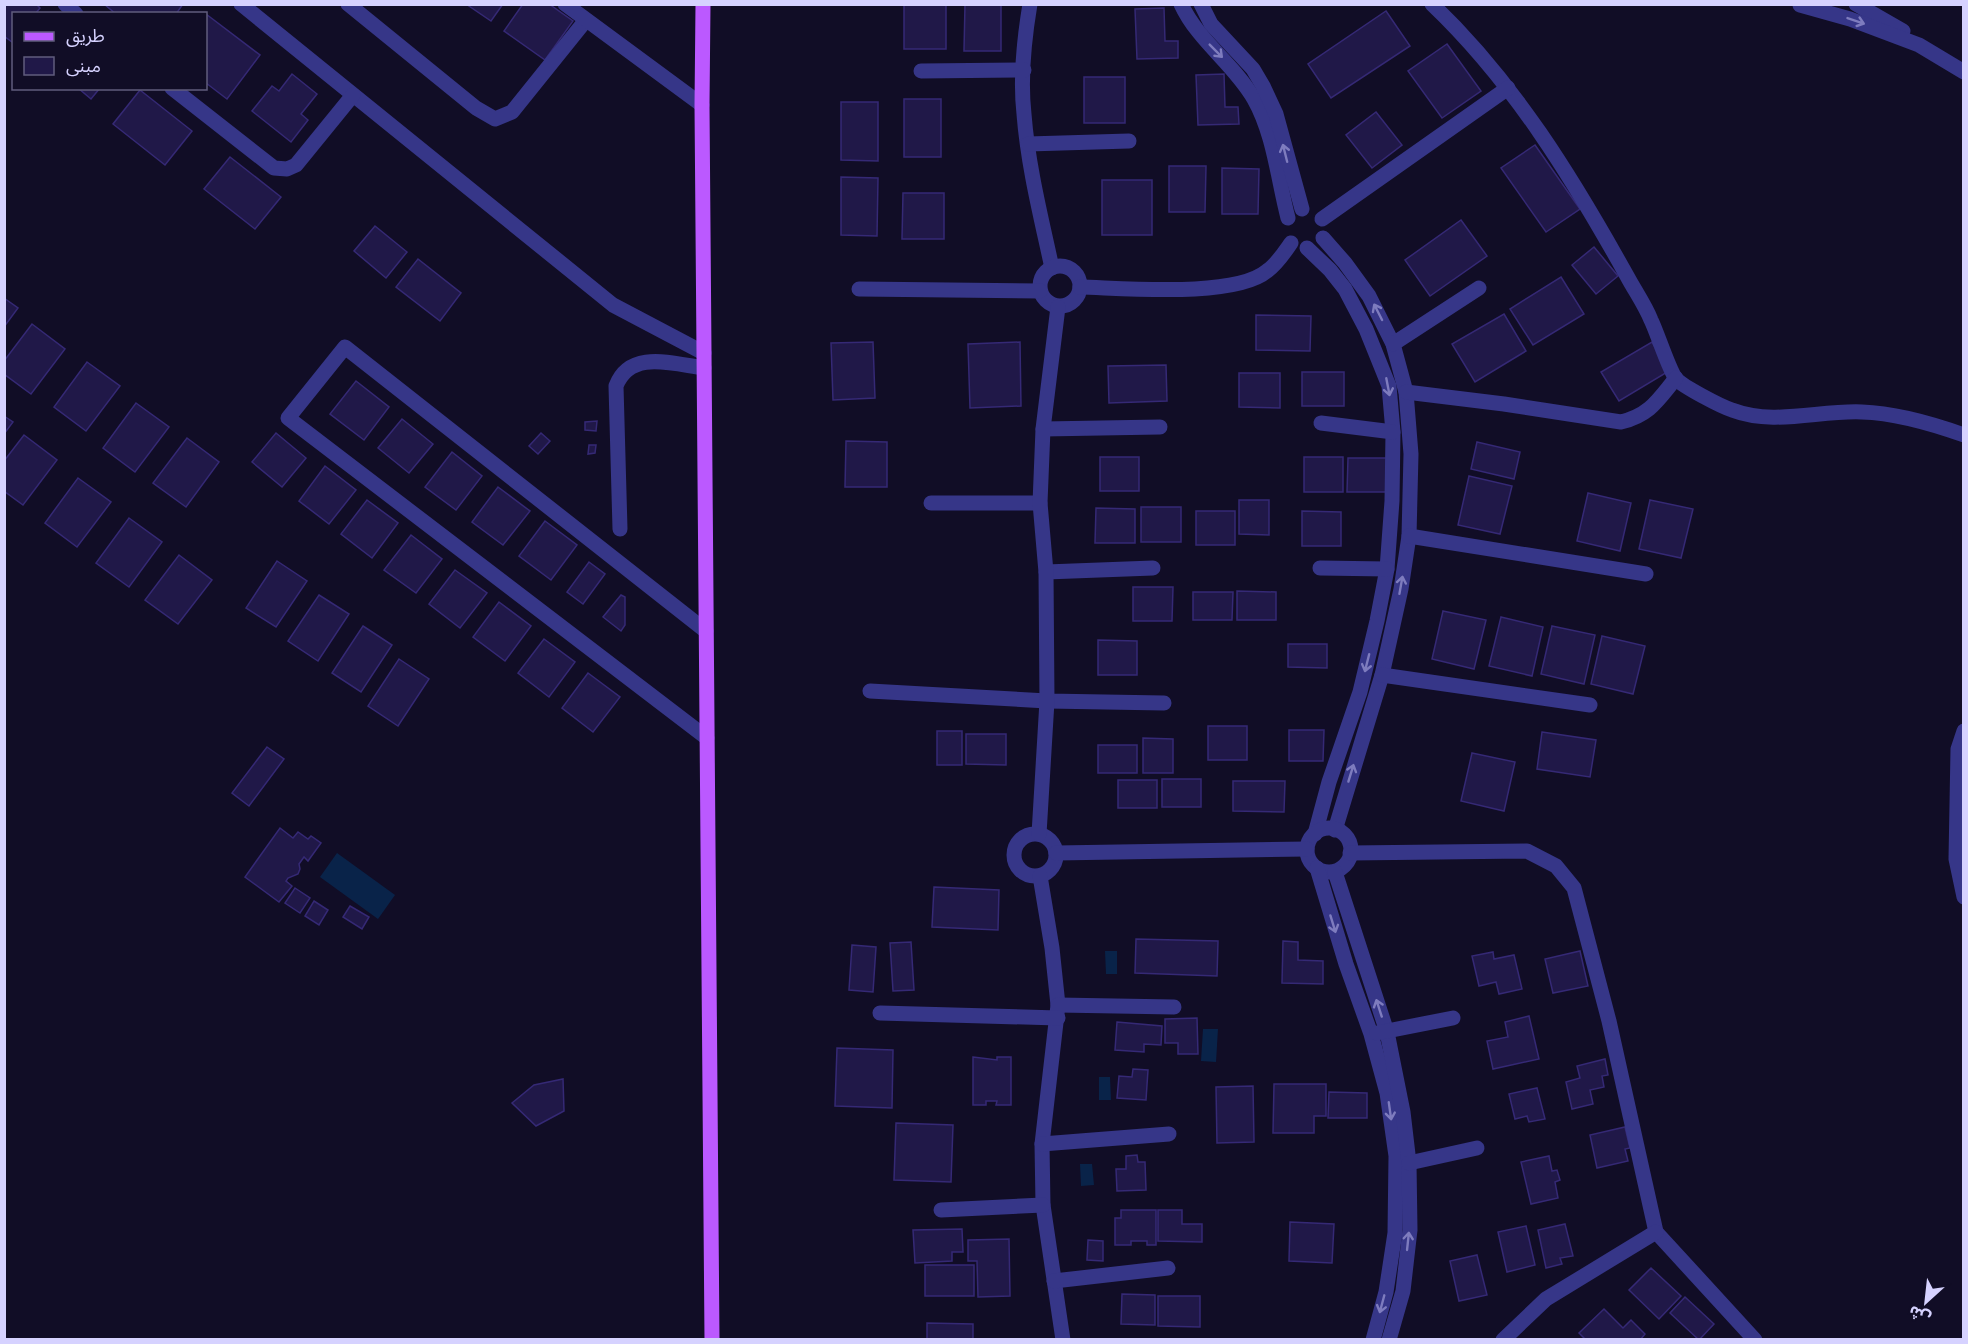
<svg xmlns="http://www.w3.org/2000/svg" width="1968" height="1344" viewBox="0 0 1968 1344" font-family="'Open Sans','Noto Sans Arabic',sans-serif">
	<rect width="100%" height="100%" fill="#110d26"/>
	<g fill="#092349">
		<path d="M337,853L395,895L378,919L320,877Z"/>
		<path d="M1105,951H1117V974H1106Z"/>
		<path d="M1203,1029H1218L1216,1062L1201,1061Z"/>
		<path d="M1099,1077H1110L1111,1100H1099Z"/>
		<path d="M1092,1164L1094,1185L1081,1186L1080,1164Z"/>
	</g>
	<g fill="#201848" stroke="#352975" stroke-width="1.5">
		<path d="M4,4H36L40,8L35,14H14V40L12,42L4,36Z"/>
		<path d="M104,4H183L176,14H116Z"/>
		<path d="M466,4H503L491,21Z"/>
		<path d="M523,4H549L573,21L545,60L504,31Z"/>
		<rect x="904" y="4" width="42" height="45"/>
		<path d="M965,4H1001V51H964Z"/>
		<path d="M1164,8L1165,41H1178V58L1137,59L1135,9Z"/>
		<path d="M1386,11L1410,46L1331,98L1308,64Z"/>
		<path d="M206,14L260,55L227,99L206,83Z"/>
		<path d="M1447,44L1481,91L1442,118L1408,71Z"/>
		<path d="M292,74L317,94L301,114L308,120L291,142L252,111L272,86L279,91Z"/>
		<path d="M1224,74L1225,107H1238L1239,124L1198,125L1196,75Z"/>
		<rect x="1084" y="77" width="41" height="46"/>
		<path d="M78,88H100L91,99Z"/>
		<path d="M140,90L192,131L165,165L113,124Z"/>
		<rect x="904" y="99" width="37" height="58"/>
		<path d="M841,102H878V161L841,160Z"/>
		<path d="M1376,112L1402,145L1372,168L1346,135Z"/>
		<path d="M1535,145L1580,209L1546,232L1501,168Z"/>
		<path d="M230,157L281,197L255,229L204,189Z"/>
		<path d="M1169,166H1206L1205,212H1169Z"/>
		<path d="M1222,168L1259,169L1258,214H1222Z"/>
		<path d="M841,177L878,178L877,236L841,235Z"/>
		<rect x="1102" y="180" width="50" height="55"/>
		<path d="M903,193H944V239H902Z"/>
		<path d="M1461,220L1487,256L1430,296L1405,260Z"/>
		<path d="M375,226L407,252L386,278L354,251Z"/>
		<path d="M1594,247L1618,276L1596,294L1572,265Z"/>
		<path d="M418,259L461,293L440,321L396,287Z"/>
		<path d="M1561,277L1584,314L1533,345L1510,309Z"/>
		<path d="M4,298L18,308L4,327Z"/>
		<path d="M1504,314L1526,351L1475,382L1452,344Z"/>
		<path d="M1256,315L1311,316L1310,351L1256,350Z"/>
		<path d="M32,324L65,349L31,394L4,374V361Z"/>
		<path d="M873,342L875,398L833,400L831,343Z"/>
		<path d="M1020,342L1021,406L970,408L968,344Z"/>
		<path d="M1652,342L1669,371L1619,401L1601,372Z"/>
		<path d="M87,362L120,386L86,431L54,407Z"/>
		<path d="M1166,365L1167,401L1109,403L1108,366Z"/>
		<rect x="1302" y="372" width="42" height="34"/>
		<path d="M1239,373H1280V408L1239,407Z"/>
		<path d="M356,381L389,407L364,440L330,414Z"/>
		<path d="M136,403L169,427L135,472L103,448Z"/>
		<path d="M4,416L13,422L4,434Z"/>
		<path d="M402,419L433,444L409,473L378,448Z"/>
		<path d="M597,421L596,431L585,430V422Z"/>
		<path d="M276,433L306,458L282,487L252,462Z"/>
		<path d="M541,433L550,441L538,454L529,446Z"/>
		<path d="M24,435L57,460L23,505L4,491V461Z"/>
		<path d="M187,438L219,462L186,507L153,483Z"/>
		<path d="M846,441L887,442V487H845Z"/>
		<path d="M1477,442L1520,452L1514,479L1471,469Z"/>
		<path d="M589,445H596L595,453L588,454Z"/>
		<path d="M452,452L482,476L456,510L425,487Z"/>
		<rect x="1100" y="457" width="39" height="34"/>
		<rect x="1304" y="457" width="39" height="35"/>
		<path d="M1348,458H1387V492H1347Z"/>
		<path d="M325,466L356,490L329,524L299,501Z"/>
		<path d="M1469,476L1512,486L1500,534L1458,525Z"/>
		<path d="M78,478L111,502L77,547L45,523Z"/>
		<path d="M498,487L530,511L503,545L472,522Z"/>
		<path d="M1588,493L1631,503L1620,551L1577,541Z"/>
		<path d="M367,500L398,523L372,558L341,534Z"/>
		<path d="M1239,500H1269V535L1239,534Z"/>
		<path d="M1650,500L1693,509L1681,558L1639,549Z"/>
		<rect x="1141" y="507" width="40" height="35"/>
		<path d="M1096,508L1135,509V543H1095Z"/>
		<rect x="1196" y="511" width="39" height="34"/>
		<path d="M1302,511L1341,512V546H1302Z"/>
		<path d="M129,518L162,542L129,587L96,563Z"/>
		<path d="M545,521L577,545L551,580L519,556Z"/>
		<path d="M411,535L442,559L416,593L384,570Z"/>
		<path d="M179,555L212,580L178,624L145,600Z"/>
		<path d="M277,561L307,581L276,627L246,608Z"/>
		<path d="M589,562L605,574L583,604L567,592Z"/>
		<path d="M455,570L487,593L460,628L429,604Z"/>
		<path d="M1133,587H1173L1172,621H1133Z"/>
		<path d="M1237,591L1276,592V620H1237Z"/>
		<path d="M1193,592H1233L1232,620H1193Z"/>
		<path d="M319,595L349,614L318,661L288,641Z"/>
		<path d="M621,595L625,597V625L621,631L603,617Z"/>
		<path d="M499,602L531,626L505,661L473,637Z"/>
		<path d="M1443,611L1486,620L1474,669L1432,659Z"/>
		<path d="M1501,617L1543,627L1532,676L1489,666Z"/>
		<path d="M363,626L392,645L361,692L332,673Z"/>
		<path d="M1552,626L1595,635L1584,684L1541,674Z"/>
		<path d="M1602,636L1645,646L1633,694L1591,684Z"/>
		<path d="M544,639L575,662L549,697L518,673Z"/>
		<path d="M1098,640L1137,641V675H1098Z"/>
		<path d="M1288,644H1327V668L1288,667Z"/>
		<path d="M399,659L429,679L398,726L368,706Z"/>
		<path d="M588,673L620,697L593,732L562,708Z"/>
		<rect x="1208" y="726" width="39" height="34"/>
		<path d="M1289,730H1324L1323,761H1289Z"/>
		<rect x="937" y="731" width="25" height="34"/>
		<path d="M1542,732L1596,740L1590,777L1537,769Z"/>
		<path d="M966,734H1006V765L966,764Z"/>
		<path d="M1143,738L1173,739V773H1143Z"/>
		<rect x="1098" y="745" width="39" height="28"/>
		<path d="M267,747L284,759L249,806L232,793Z"/>
		<path d="M1472,753L1515,762L1504,811L1461,801Z"/>
		<rect x="1162" y="779" width="39" height="28"/>
		<rect x="1118" y="780" width="39" height="28"/>
		<path d="M1233,781H1285L1284,812L1233,811Z"/>
		<path d="M280,828L293,838L298,832L308,839L311,836L321,843L308,861L304,857L299,864L300,869L298,874L288,878L286,881L292,886L279,902L245,877Z"/>
		<path d="M934,887L999,890L998,930L932,927Z"/>
		<path d="M295,888L310,898L300,913L285,903Z"/>
		<path d="M314,901L328,910L319,925L305,916Z"/>
		<path d="M350,906L369,917L362,929L343,917Z"/>
		<path d="M1136,939L1218,941L1217,976L1135,973Z"/>
		<path d="M1283,941L1298,942V960L1323,961V984L1282,983Z"/>
		<path d="M911,942L914,990L893,991L890,943Z"/>
		<path d="M852,945L876,947L873,992L849,990Z"/>
		<path d="M1580,951L1588,986L1553,993L1545,959Z"/>
		<path d="M1493,952L1494,959L1514,955L1522,989L1499,994L1496,982L1479,986L1472,956Z"/>
		<path d="M1529,1016L1539,1059L1493,1069L1487,1041L1508,1037L1505,1022Z"/>
		<path d="M1197,1018L1198,1054H1178V1043H1165V1019Z"/>
		<path d="M1117,1022L1162,1026L1161,1045L1144,1044V1052L1115,1050Z"/>
		<path d="M837,1048L893,1050L892,1108L835,1106Z"/>
		<path d="M973,1057L997,1060V1057H1011V1105H996L997,1101H986V1105H973Z"/>
		<path d="M1605,1059L1608,1075L1602,1076L1604,1087L1590,1090L1593,1104L1572,1109L1566,1082L1580,1078L1577,1066Z"/>
		<path d="M1133,1069L1148,1070L1146,1100L1117,1098L1119,1076L1132,1077Z"/>
		<path d="M563,1079L564,1111L536,1126L512,1103L534,1085Z"/>
		<path d="M1274,1084H1326V1116H1314V1133H1273Z"/>
		<path d="M1253,1086L1254,1142L1217,1143L1216,1087Z"/>
		<path d="M1537,1088L1545,1119L1529,1122L1527,1116L1515,1119L1509,1094Z"/>
		<path d="M1329,1092L1367,1093V1118H1328Z"/>
		<path d="M896,1123L953,1125L951,1182L894,1180Z"/>
		<path d="M1625,1127L1630,1148L1625,1149L1628,1161L1597,1168L1590,1135Z"/>
		<path d="M1137,1155L1138,1162H1145L1146,1190L1117,1191L1116,1169H1126V1156Z"/>
		<path d="M1549,1156L1552,1171L1557,1170L1560,1180L1555,1182L1558,1198L1531,1204L1521,1162Z"/>
		<path d="M1121,1210H1156V1245H1147V1241H1131V1245H1115V1218H1121Z"/>
		<path d="M1158,1210H1182V1224H1202V1242L1158,1241Z"/>
		<path d="M1290,1222L1334,1224L1332,1263L1289,1261Z"/>
		<path d="M1565,1224L1573,1256L1560,1258L1562,1264L1546,1268L1538,1230Z"/>
		<path d="M1526,1226L1535,1265L1507,1272L1498,1232Z"/>
		<path d="M962,1229L963,1252H952V1261L915,1263L913,1230Z"/>
		<path d="M1009,1239L1010,1296L978,1297L977,1261H968V1240Z"/>
		<path d="M1088,1240L1103,1241V1261L1087,1260Z"/>
		<path d="M1477,1255L1487,1295L1459,1301L1450,1261Z"/>
		<rect x="925" y="1265" width="49" height="31"/>
		<path d="M1651,1268L1681,1296L1659,1319L1629,1290Z"/>
		<path d="M1122,1294L1155,1295V1325L1121,1324Z"/>
		<path d="M1158,1296H1200V1327L1158,1326Z"/>
		<path d="M1685,1297L1714,1324L1699,1340L1670,1313Z"/>
		<path d="M1604,1309L1623,1328L1631,1320L1645,1334L1640,1340H1586L1579,1333Z"/>
		<path d="M927,1323L973,1324V1340H927Z"/>
	</g>
	<g fill="none" stroke-linecap="round" stroke-linejoin="round">
		<g stroke="#363688" stroke-width="15">
			<path d="M65,4L76,14"/>
			<path d="M241,4L613,305L704,353"/>
			<path d="M348,4L476,108L495,119L512,112L586,20"/>
			<path d="M565,4L702,105"/>
			<path d="M1030,4C1024,40 1020,79 1024,114C1028,166 1041,217 1052,268"/>
			<path d="M1181,4C1198,41 1234,64 1254,99C1274,134 1278,180 1288,218"/>
			<path d="M1201,4L1211,24L1253,69L1263,86L1276,114L1302,209"/>
			<path d="M1432,4C1514,82 1573,179 1627,276C1635,291 1645,305 1651,320C1657,332 1669,370 1676,379C1684,387 1720,406 1732,410C1774,426 1819,410 1862,412C1895,413 1933,424 1964,435"/>
			<path d="M1856,4L1903,31"/>
			<path d="M1800,5L1850,19L1919,45L1964,72"/>
			<path d="M921,71L1024,70"/>
			<path d="M172,88L274,168L287,169L296,165L353,95"/>
			<path d="M1028,144L1129,141"/>
			<path d="M1322,219L1508,88"/>
			<path d="M1323,238L1345,263L1369,296L1393,344L1406,392L1411,454L1409,536L1401,589L1382,675L1335,830"/>
			<path d="M1307,248L1330,270L1345,289L1366,329L1389,386L1393,432L1392,501L1387,569L1377,621L1360,692L1329,782L1315,834"/>
			<circle cx="1060" cy="286" r="20"/>
			<path d="M1080,287C1124,288 1235,298 1267,271C1277,264 1284,253 1291,243"/>
			<path d="M859,289L1040,291"/>
			<path d="M1393,344L1479,288"/>
			<path d="M1406,392L1504,404L1621,422C1650,415 1658,400 1676,378"/>
			<path d="M1321,423L1393,432"/>
			<path d="M1043,429L1160,427"/>
			<path d="M931,503H1040"/>
			<path d="M620,529L616,386C630,349 673,364 704,368"/>
			<path d="M1409,536L1646,574"/>
			<path d="M1320,568L1387,569"/>
			<path d="M1046,572L1153,568"/>
			<path d="M706,631L345,347L288,418L707,738"/>
			<path d="M1382,675L1590,705"/>
			<path d="M870,691L1047,701L1164,703"/>
			<path d="M1964,731L1958,749L1956,859L1964,897"/>
			<circle cx="1329" cy="850" r="22"/>
			<circle cx="1035" cy="855" r="21"/>
			<path d="M1039,834L1047,701L1046,572L1040,503L1043,429L1058,307"/>
			<path d="M1056,853L1307,849"/>
			<path d="M1350,853L1527,851L1556,866L1574,888L1609,1021L1656,1232L1755,1340"/>
			<path d="M1317,868L1346,964L1371,1034L1387,1093L1396,1156L1395,1233L1386,1292L1373,1340"/>
			<path d="M1335,872L1387,1032L1403,1112L1409,1163L1410,1230L1403,1291L1389,1340"/>
			<path d="M1040,876L1052,948L1058,1005L1042,1144L1043,1205L1063,1340"/>
			<path d="M1058,1005L1174,1007"/>
			<path d="M880,1013L1058,1018"/>
			<path d="M1377,1033L1453,1018"/>
			<path d="M1042,1144L1169,1134"/>
			<path d="M1409,1163L1477,1148"/>
			<path d="M941,1210L1043,1205"/>
			<path d="M1054,1281L1168,1268"/>
			<path d="M1503,1340L1546,1299L1656,1232"/>
		</g>
		<path stroke="#bb59ff" stroke-width="15" d="M703,4L702,105L712,1340"/>
	</g>
	<defs><path id="oneway-shaft" d="M-6 0H5M1.5-3L5.5 0L1.5 3" fill="none" stroke-width="1.6" stroke-linecap="round" stroke-linejoin="round" transform="scale(1.5)"/></defs>
	<g stroke="#7e7cbe">
		<use href="#oneway-shaft" transform="translate(1856 21) rotate(19)"/>
		<use href="#oneway-shaft" transform="translate(1216 51) rotate(45)"/>
		<use href="#oneway-shaft" transform="translate(1285 153) rotate(-104)"/>
		<use href="#oneway-shaft" transform="translate(1378 312) rotate(-117)"/>
		<use href="#oneway-shaft" transform="translate(1388 387) rotate(79)"/>
		<use href="#oneway-shaft" transform="translate(1401 585) rotate(-80)"/>
		<use href="#oneway-shaft" transform="translate(1367 663) rotate(104)"/>
		<use href="#oneway-shaft" transform="translate(1351 773) rotate(-73)"/>
		<use href="#oneway-shaft" transform="translate(1333 924) rotate(73)"/>
		<use href="#oneway-shaft" transform="translate(1379 1008) rotate(-108)"/>
		<use href="#oneway-shaft" transform="translate(1390 1111) rotate(82)"/>
		<use href="#oneway-shaft" transform="translate(1408 1241) rotate(-84)"/>
		<use href="#oneway-shaft" transform="translate(1382 1304) rotate(105)"/>
	</g>
	<rect width="1968" height="1344" fill="none" stroke="#d6d2ff" stroke-width="12"/>
	<rect x="12" y="12" width="195" height="78" fill="#110d26" stroke="#605c7d" stroke-width="1.5"/>
	<rect x="24" y="32" width="30" height="9" fill="#bb59ff" stroke="#605c7d" stroke-width="1.5"/>
	<text x="66" y="42" font-size="18" fill="#d6d2ff">طريق</text>
	<rect x="24" y="57" width="30" height="18" fill="#201848" stroke="#605c7d" stroke-width="1.5"/>
	<text x="66" y="72" font-size="18" fill="#d6d2ff">مبنى</text>
	<g transform="translate(1926 1302) rotate(207)" stroke="#110d26" stroke-width="4.5" paint-order="stroke">
	<path d="M0-4.5L10 22L0 15L-10 22Z" fill="#d6d2ff"/>
	<text y="-9" font-size="16" font-weight="bold" text-anchor="middle" fill="#d6d2ff">ش</text>
	</g>
</svg>
